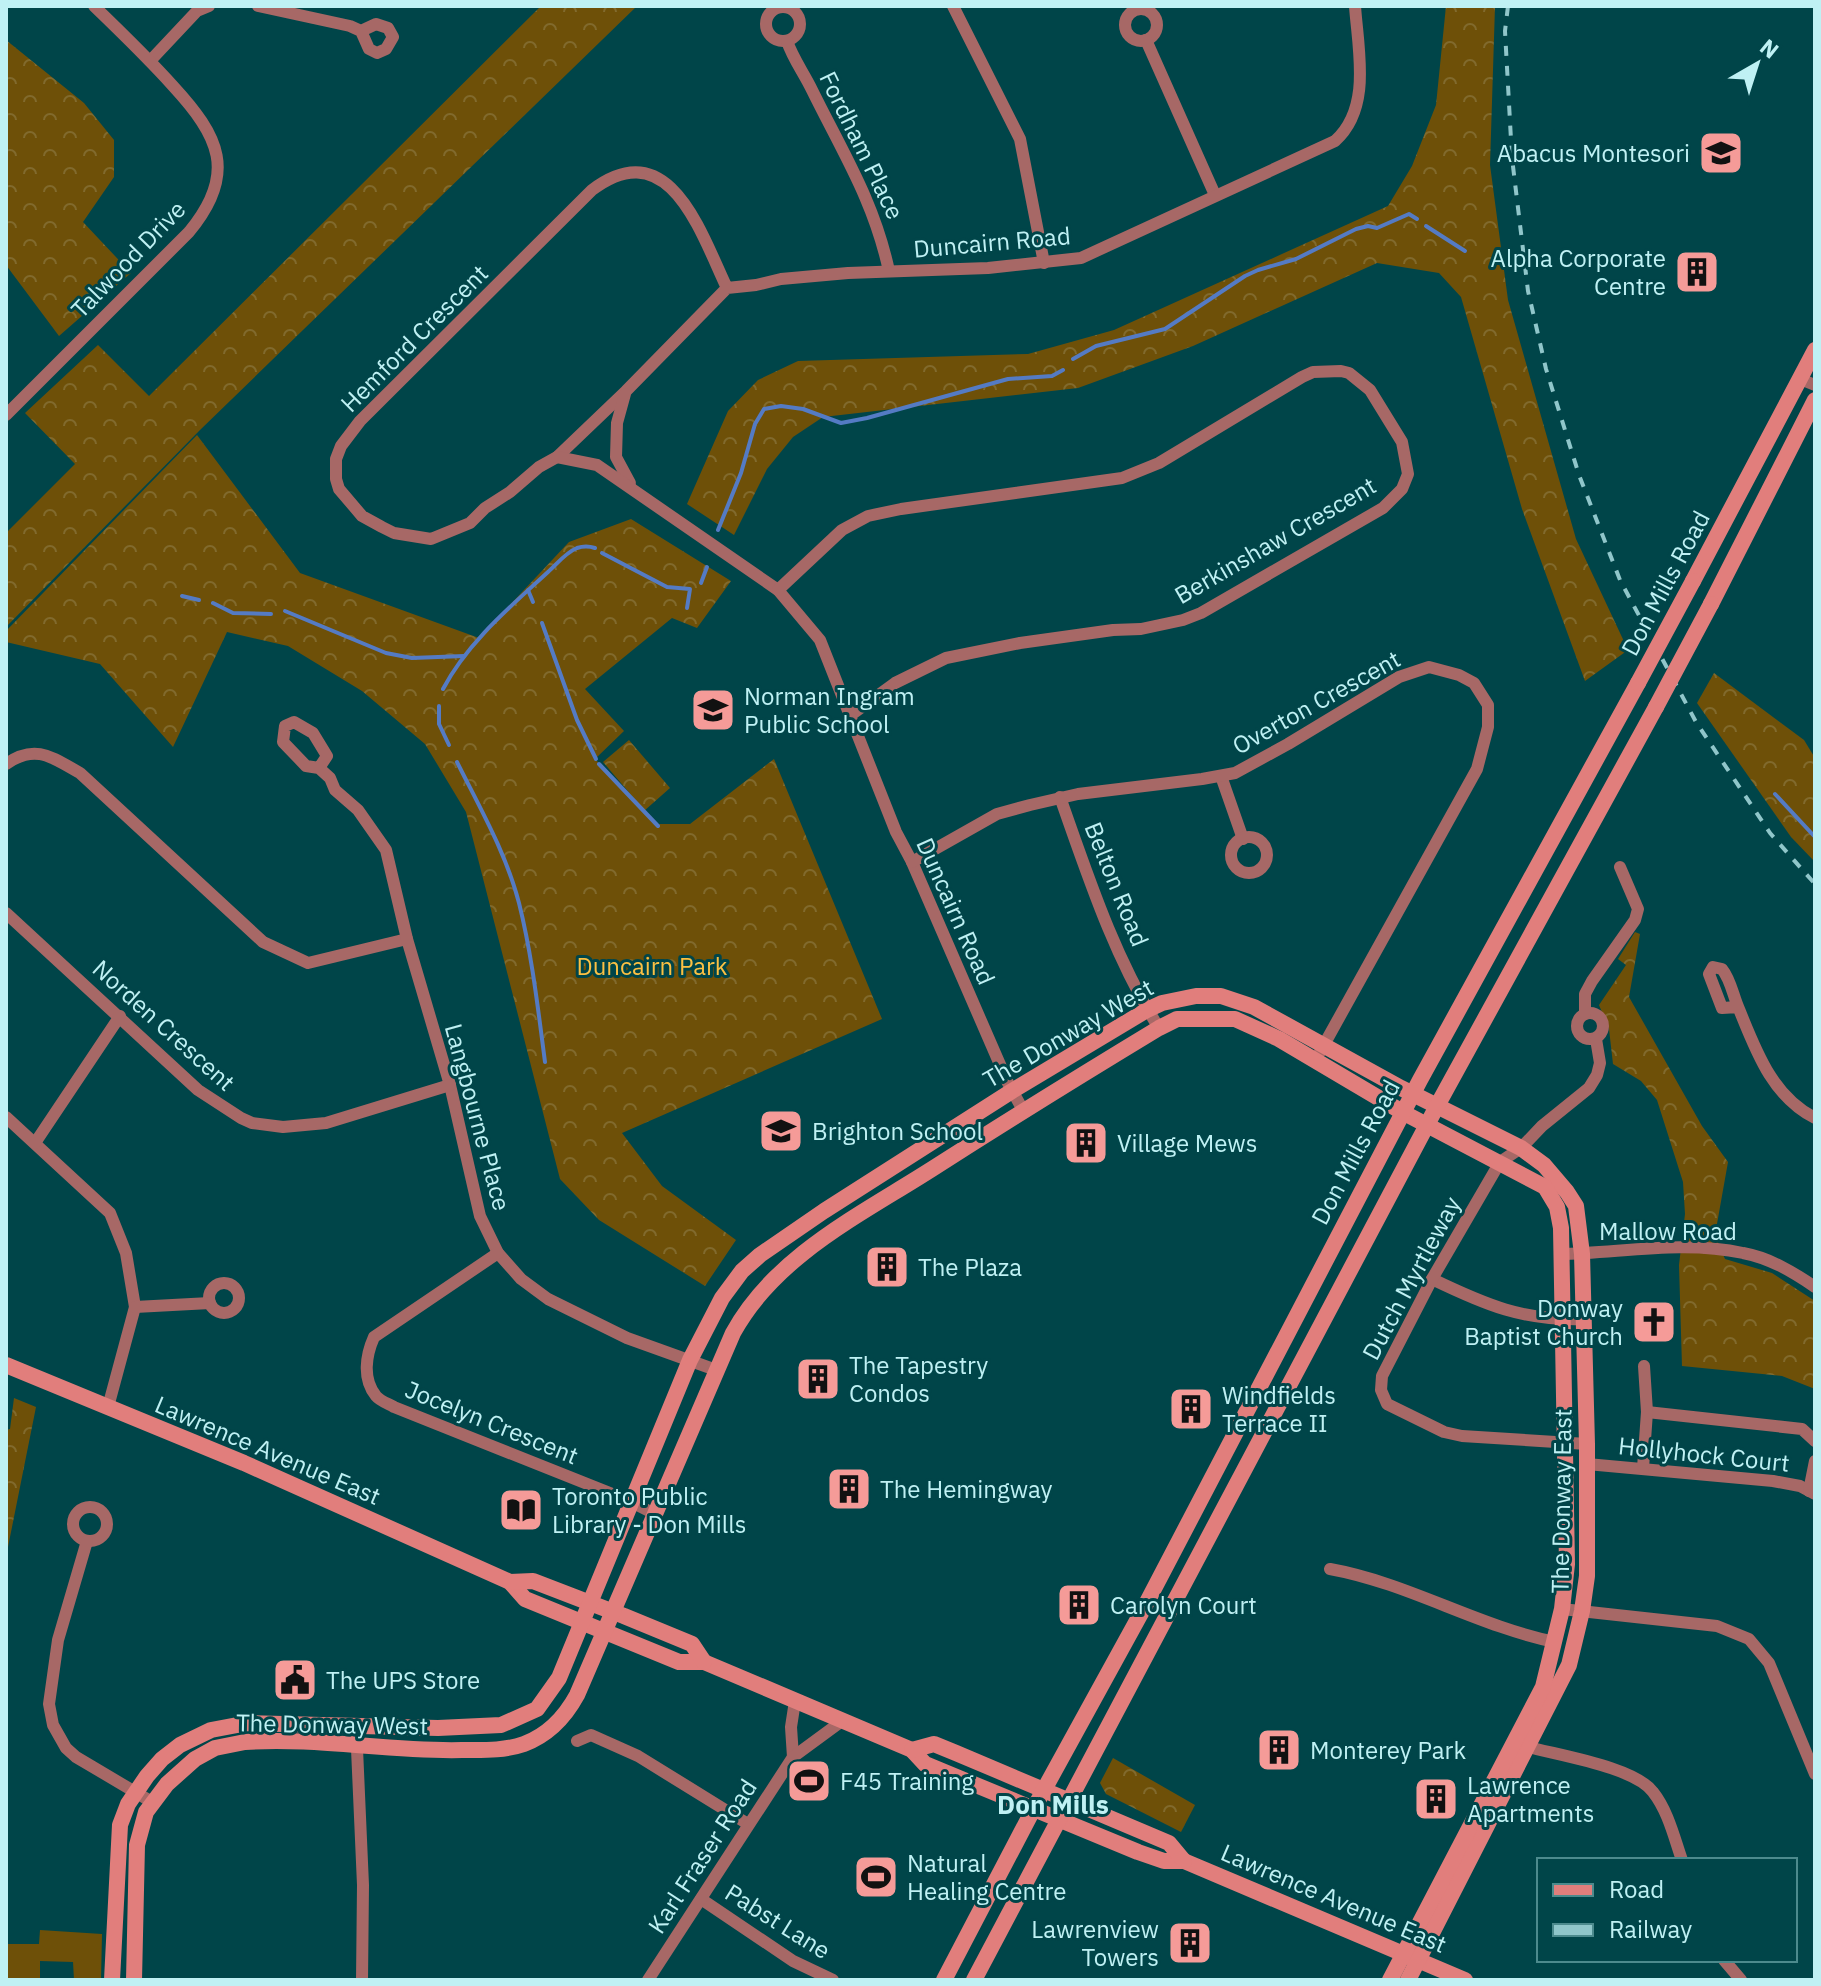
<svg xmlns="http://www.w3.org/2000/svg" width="1821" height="1986" viewBox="0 0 1821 1986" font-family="'IBM Plex Sans',sans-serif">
	<defs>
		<pattern id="forest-crowns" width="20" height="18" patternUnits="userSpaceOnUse" patternTransform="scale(2)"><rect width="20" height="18" fill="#6e5008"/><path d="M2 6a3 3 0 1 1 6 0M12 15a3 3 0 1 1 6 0" fill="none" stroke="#816a2d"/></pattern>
	</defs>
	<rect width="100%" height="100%" fill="#004549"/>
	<path fill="#6e5008" d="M40,1930L102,1934L101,1980H74L73,1962L40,1961V1980H6V1944H39Z"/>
	<g fill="url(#forest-crowns)">
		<path d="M541,6H637L200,430L6,627V533L75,464L25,413L98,345L149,396Z"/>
		<path d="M1446,6H1495L1490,165L1508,300L1576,539L1628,650L1585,681L1522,509L1461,297L1439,273L1377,263L1193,346L1078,388L823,417L793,437L767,469L734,535L687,504L728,411L758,380L798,361L1028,354L1114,330L1388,206L1412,166L1436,105Z"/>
		<path d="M6,40L84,103L114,140V177L83,222L131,273L59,336L6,265Z"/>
		<path d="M197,435L300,573L479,638L569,542L631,519L731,581L697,628L672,618L585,689L624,731L595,759L638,803L603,762L629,740L670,788L644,811L657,824H690L774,759L882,1019L622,1133L662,1186L736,1240L705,1286L599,1220L560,1179L466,812L425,744L362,691L288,646L227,632L173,747L100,664L6,642V631Z"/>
		<path d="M1714,673L1804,740L1815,758V862L1791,837L1697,703Z"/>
		<path d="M1635,932L1640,934L1629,997L1702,1126L1728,1162L1715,1235L1725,1259L1772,1273L1815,1301V1389L1782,1376L1682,1366L1679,1265L1685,1214L1683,1182L1657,1100L1641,1081L1613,1064L1609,1029L1599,1005L1626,965L1618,959Z"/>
		<path d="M14,1398L36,1407L6,1557V1430L10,1429Z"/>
		<path d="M1113,1758L1195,1805L1181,1832L1106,1794L1100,1783Z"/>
	</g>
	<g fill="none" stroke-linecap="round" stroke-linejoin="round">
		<g stroke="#547bc4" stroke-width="4">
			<path d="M1426,226L1465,251"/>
			<path d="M1073,359L1096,346L1165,329L1245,276L1258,270L1296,259L1356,229L1368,226L1377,228L1409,214L1417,219"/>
			<path d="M718,530L741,473L755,424L764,409L781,406L803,409L841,423L867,418L1008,379L1052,376L1063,370"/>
			<path d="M602,553L667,587L690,589L687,608"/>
			<path d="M701,583L707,567"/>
			<path d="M528,590L533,602"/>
			<path d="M182,596L199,600"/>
			<path d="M213,603L233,613L271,614"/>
			<path d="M285,611L386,653L412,658L464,656"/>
			<path d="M542,623L577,720L596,759"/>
			<path d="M443,689C467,643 510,607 548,572C557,564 565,553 577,548C583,546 589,546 595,548"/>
			<path d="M439,706V724L449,745"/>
			<path d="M457,762C480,808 506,853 519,903C532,955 538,1009 545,1062"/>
			<path d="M599,764L658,826"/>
			<path d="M1775,794L1815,837"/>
		</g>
		<g stroke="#a76866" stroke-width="12">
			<path d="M258,6L350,26L361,31L369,49L377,53L386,49L393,37L388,28L376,24L361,31"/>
			<path d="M953,6L1020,139L1044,263"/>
			<circle cx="783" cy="24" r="17"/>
			<circle cx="1141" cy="25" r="16"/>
			<path d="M1146,40L1215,195"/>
			<path d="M787,41C793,59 804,73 812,90C843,153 874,201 889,271"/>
			<path d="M150,61L197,11L209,6"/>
			<path d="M727,288C700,231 669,132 592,190L360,421L341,446L336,459V479L339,489L362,516L382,527L394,533L431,539L470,523L485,508L510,492L539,467L557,457L626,391L727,288L756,285L781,279L848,273L988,268L1081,258L1335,141C1372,108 1358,50 1355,6"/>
			<path d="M1800,379L1815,385"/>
			<path d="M625,394L617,423L616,457L630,483"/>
			<path d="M6,415L189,232C238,173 219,136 173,86C148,58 121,32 94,6"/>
			<path d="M557,457L597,465L778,590L820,640L896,832L912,862L1008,1083L1024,1112"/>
			<path d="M778,590L842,530L868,516L901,509L1122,478L1159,463L1302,377L1313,372L1341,371L1349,373L1370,390L1402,442L1408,474L1402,489L1383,508L1201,613L1183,620L1141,629L1113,630L1020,643L946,658L895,683L851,715"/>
			<path d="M6,764C36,743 53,758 80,773L263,942L308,963L407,939"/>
			<path d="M319,768L327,756L313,733L294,722L285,726L283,742L306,766L319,768L330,778L335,790L358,810L386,850L407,939L450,1085L480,1216L498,1253L521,1279L548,1299L627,1338L716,1370"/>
			<path d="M1221,776L1243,839"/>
			<path d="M1060,797C1088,876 1114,957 1159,1028"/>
			<circle cx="1249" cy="855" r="18"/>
			<path d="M912,862L997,814L1030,805L1078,794L1202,779L1235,773L1288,744L1399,677L1429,667L1459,675L1474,683L1488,705V727L1477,769L1320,1052"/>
			<path d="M6,913L198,1090L241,1118L252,1123L283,1127L326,1123L450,1085"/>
			<path d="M1738,1007L1722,1008L1709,974L1713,967L1722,969C1731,980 1733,996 1739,1009C1756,1051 1772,1096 1815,1118"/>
			<circle cx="1590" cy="1026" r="13"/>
			<path d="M1585,1014V994L1592,981L1635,920L1638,909L1620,867"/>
			<path d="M6,1117L110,1213L126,1253L135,1307L108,1407"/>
			<path d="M35,1143L120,1016"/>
			<path d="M498,1253L374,1337C366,1355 362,1379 376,1396C380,1401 389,1404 394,1407L625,1499L655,1514"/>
			<path d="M1560,1254C1620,1253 1683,1240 1743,1253C1770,1258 1793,1272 1815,1287"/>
			<path d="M1432,1279C1486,1305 1523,1321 1584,1319"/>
			<circle cx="224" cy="1298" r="15"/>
			<path d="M135,1307L210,1303"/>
			<path d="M1647,1412L1802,1429L1815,1441"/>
			<path d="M1587,1444L1462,1436L1444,1432L1387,1404L1381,1390L1382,1376L1432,1279L1500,1162L1521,1148L1542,1126L1589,1088L1597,1075L1600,1063L1596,1039"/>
			<path d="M1587,1464L1773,1481L1800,1486L1815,1494"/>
			<path d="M1643,1468L1647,1412L1644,1366"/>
			<path d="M1809,1491L1815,1461"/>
			<circle cx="90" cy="1524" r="17"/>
			<path d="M87,1541L58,1640L49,1704L53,1725L66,1748L76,1757L152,1802"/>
			<path d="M1330,1569C1408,1583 1477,1626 1555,1642"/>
			<path d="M1562,1609L1717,1626L1749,1639L1769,1663L1815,1774"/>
			<path d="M356,1726L363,1885L362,1980"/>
			<path d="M577,1741L591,1735L638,1756L748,1824"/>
			<path d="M1521,1745C1554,1755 1634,1766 1653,1792C1668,1811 1674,1837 1682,1860"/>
			<path d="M793,1757L791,1727L795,1701"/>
			<path d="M701,1899L793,1961L833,1980"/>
			<path d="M1724,1960L1741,1980"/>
			<path d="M648,1980L793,1757L842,1721"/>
		</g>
		<g stroke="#e17e7c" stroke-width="16">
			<path d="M1693,581L1815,350"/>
			<path d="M1711,604L1815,400"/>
			<path d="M6,1365L244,1463L510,1582L525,1599L679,1662H704L912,1750L925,1764L1138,1852L1164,1861H1184L1465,1980"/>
			<path d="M510,1582L533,1581L624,1616L692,1644L704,1662"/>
			<path d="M912,1750L934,1744L956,1753L1169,1843L1184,1861"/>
			<path d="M112,1980L120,1825L128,1804L147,1776L162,1759L180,1745L211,1730L248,1723L438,1728L501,1725L537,1709L559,1678L690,1360L722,1298L742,1271L760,1255L824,1211L1012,1091L1147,1010L1162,1003L1196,996H1221L1254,1007L1401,1088L1521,1148L1544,1165L1567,1192L1576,1206L1582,1254L1587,1444V1576L1582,1611L1569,1665L1408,1980"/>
			<path d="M134,1980L137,1845L146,1812L167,1784L195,1759L215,1748L245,1742C317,1737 390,1752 462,1750C483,1750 504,1751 524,1744C548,1735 565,1717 577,1695L733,1333C775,1256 860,1215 932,1169C1007,1121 1083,1074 1159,1028L1177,1019H1235L1279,1039L1404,1113L1545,1187L1557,1207L1561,1228L1567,1564L1562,1609L1543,1687L1390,1980"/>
			<path d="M944,1980L1034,1808L1145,1606L1420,1080L1638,683"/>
			<path d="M974,1980L1437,1106L1656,707"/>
		</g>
		<path stroke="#90c6ca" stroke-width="4" stroke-dasharray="10 10" stroke-linecap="butt" d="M1508,6L1505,31L1512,158L1528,291L1546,369L1579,475L1620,580L1696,722L1770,833L1815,884"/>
		<g stroke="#e17e7c" stroke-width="16">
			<path d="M1638,683L1693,581"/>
			<path d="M1656,707L1711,604"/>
		</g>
	</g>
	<defs>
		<g id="school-square" transform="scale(2.3)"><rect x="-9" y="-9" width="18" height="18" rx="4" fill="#f59b98" stroke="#004549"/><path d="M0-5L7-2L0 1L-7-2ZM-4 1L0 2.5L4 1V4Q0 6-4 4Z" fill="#111"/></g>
		<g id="building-square" transform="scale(2.3)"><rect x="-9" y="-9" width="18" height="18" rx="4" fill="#f59b98" stroke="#004549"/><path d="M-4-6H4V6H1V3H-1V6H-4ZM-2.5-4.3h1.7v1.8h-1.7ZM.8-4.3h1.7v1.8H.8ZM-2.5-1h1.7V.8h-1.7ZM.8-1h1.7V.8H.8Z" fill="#111"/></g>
		<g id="church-square" transform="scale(2.3)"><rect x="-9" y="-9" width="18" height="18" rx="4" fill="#f59b98" stroke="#004549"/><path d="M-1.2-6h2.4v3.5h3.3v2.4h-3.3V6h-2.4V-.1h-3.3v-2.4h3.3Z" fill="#111"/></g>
		<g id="library-square" transform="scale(2.3)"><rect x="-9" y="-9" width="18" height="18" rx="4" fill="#f59b98" stroke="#004549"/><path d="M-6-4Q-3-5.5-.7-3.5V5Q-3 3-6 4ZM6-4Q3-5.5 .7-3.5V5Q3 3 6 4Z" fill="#111"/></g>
		<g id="civic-square" transform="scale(2.3)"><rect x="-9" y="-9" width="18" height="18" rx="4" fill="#f59b98" stroke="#004549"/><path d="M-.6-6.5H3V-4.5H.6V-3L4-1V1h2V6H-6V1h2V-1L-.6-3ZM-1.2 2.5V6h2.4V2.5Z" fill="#111"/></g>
		<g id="stadium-square" transform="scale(2.3)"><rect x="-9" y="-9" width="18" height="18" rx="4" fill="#f59b98" stroke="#004549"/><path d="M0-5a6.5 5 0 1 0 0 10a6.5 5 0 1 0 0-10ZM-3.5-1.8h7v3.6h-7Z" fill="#111"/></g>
	</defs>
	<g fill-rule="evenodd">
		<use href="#school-square" x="1721" y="153"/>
		<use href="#building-square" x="1697" y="272"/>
		<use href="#school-square" x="713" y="710"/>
		<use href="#school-square" x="781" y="1131"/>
		<use href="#building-square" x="1086" y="1143"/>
		<use href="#building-square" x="887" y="1267"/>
		<use href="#church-square" x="1654" y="1322"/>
		<use href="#building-square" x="818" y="1379"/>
		<use href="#building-square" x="1191" y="1409"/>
		<use href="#building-square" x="849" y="1489"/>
		<use href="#library-square" x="521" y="1510"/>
		<use href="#building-square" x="1079" y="1605"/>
		<use href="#civic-square" x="295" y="1680"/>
		<use href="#building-square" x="1279" y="1750"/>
		<use href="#stadium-square" x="809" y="1781"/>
		<use href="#building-square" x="1436" y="1799"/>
		<use href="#stadium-square" x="876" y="1877"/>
		<use href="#building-square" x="1190" y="1943"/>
	</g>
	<g text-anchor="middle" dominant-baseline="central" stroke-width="6" stroke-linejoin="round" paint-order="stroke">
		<g font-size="24" fill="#bff1f4" stroke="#004549">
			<text transform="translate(862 145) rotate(64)">Fordham Place</text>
			<text transform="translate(992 242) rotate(-5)">Duncairn Road</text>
			<text transform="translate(128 259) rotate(-46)">Talwood Drive</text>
			<text transform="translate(414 338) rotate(-45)">Hemford Crescent</text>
			<text transform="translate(1275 540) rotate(-30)">Berkinshaw Crescent</text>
			<text transform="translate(1665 583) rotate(-62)">Don Mills Road</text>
			<text transform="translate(1316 702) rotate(-29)">Overton Crescent</text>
			<text transform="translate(1117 884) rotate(68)">Belton Road</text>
			<text transform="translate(956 911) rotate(66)">Duncairn Road</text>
			<text transform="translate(164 1025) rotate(42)">Norden Crescent</text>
			<text transform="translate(1068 1033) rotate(-30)">The Donway West</text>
			<text transform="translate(478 1117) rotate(75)">Langbourne Place</text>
			<text transform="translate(1355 1152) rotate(-62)">Don Mills Road</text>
			<text x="1668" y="1231">Mallow Road</text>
			<text transform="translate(1411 1278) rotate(-62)">Dutch Myrtleway</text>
			<text transform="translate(492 1422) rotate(22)">Jocelyn Crescent</text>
			<text transform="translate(268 1450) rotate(23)">Lawrence Avenue East</text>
			<text transform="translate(1704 1454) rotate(6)">Hollyhock Court</text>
			<text transform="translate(1561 1501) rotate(-89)">The Donway East</text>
			<text transform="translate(332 1724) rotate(1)">The Donway West</text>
			<text transform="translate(702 1856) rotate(-57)">Karl Fraser Road</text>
			<text transform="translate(1334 1898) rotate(23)">Lawrence Avenue East</text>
			<text transform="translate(778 1921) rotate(32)">Pabst Lane</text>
		</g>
		<g font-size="24" fill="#bff1f4" stroke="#004549" text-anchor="start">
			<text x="1690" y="153" text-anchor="end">Abacus Montesori</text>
			<text x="1666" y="258" text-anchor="end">Alpha Corporate<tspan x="1666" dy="28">Centre</tspan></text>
			<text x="744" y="696">Norman Ingram<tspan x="744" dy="28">Public School</tspan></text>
			<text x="812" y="1131">Brighton School</text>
			<text x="1117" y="1143">Village Mews</text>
			<text x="918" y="1267">The Plaza</text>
			<text x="1623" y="1308" text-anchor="end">Donway<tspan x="1623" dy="28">Baptist Church</tspan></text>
			<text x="849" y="1365">The Tapestry<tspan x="849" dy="28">Condos</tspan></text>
			<text x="1222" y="1395">Windfields<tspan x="1222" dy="28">Terrace II</tspan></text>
			<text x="880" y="1489">The Hemingway</text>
			<text x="552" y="1496">Toronto Public<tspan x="552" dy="28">Library - Don Mills</tspan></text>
			<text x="1110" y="1605">Carolyn Court</text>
			<text x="326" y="1680">The UPS Store</text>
			<text x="1310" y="1750">Monterey Park</text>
			<text x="840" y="1781">F45 Training</text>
			<text x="1467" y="1785">Lawrence<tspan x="1467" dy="28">Apartments</tspan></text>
			<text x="907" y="1863">Natural<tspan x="907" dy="28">Healing Centre</tspan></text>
			<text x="1159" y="1929" text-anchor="end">Lawrenview<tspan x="1159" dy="28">Towers</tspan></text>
		</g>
		<g font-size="24" fill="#fbc043" stroke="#004549">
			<text x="652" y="966">Duncairn Park</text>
		</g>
		<g font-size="26" font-weight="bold" fill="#bff1f4" stroke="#004549">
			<text x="1053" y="1804">Don Mills</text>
		</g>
	</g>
	<rect width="1821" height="1986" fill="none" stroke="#bff1f4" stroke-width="16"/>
	<rect x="1537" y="1858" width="260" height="104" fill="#004549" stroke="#4c8a8d" stroke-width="2"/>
	<rect x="1553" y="1884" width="40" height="12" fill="#e17e7c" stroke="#4c8a8d" stroke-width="2"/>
	<text x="1609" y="1898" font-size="24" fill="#bff1f4">Road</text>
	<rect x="1553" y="1924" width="40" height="12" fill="#90c6ca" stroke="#4c8a8d" stroke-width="2"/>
	<text x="1609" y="1938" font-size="24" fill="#bff1f4">Railway</text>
	<g transform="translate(1757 64) rotate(39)" stroke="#004549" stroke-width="6" paint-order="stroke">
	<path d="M0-6L14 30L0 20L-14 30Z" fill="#bff1f4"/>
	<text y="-12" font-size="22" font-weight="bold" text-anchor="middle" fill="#bff1f4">N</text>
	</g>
</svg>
